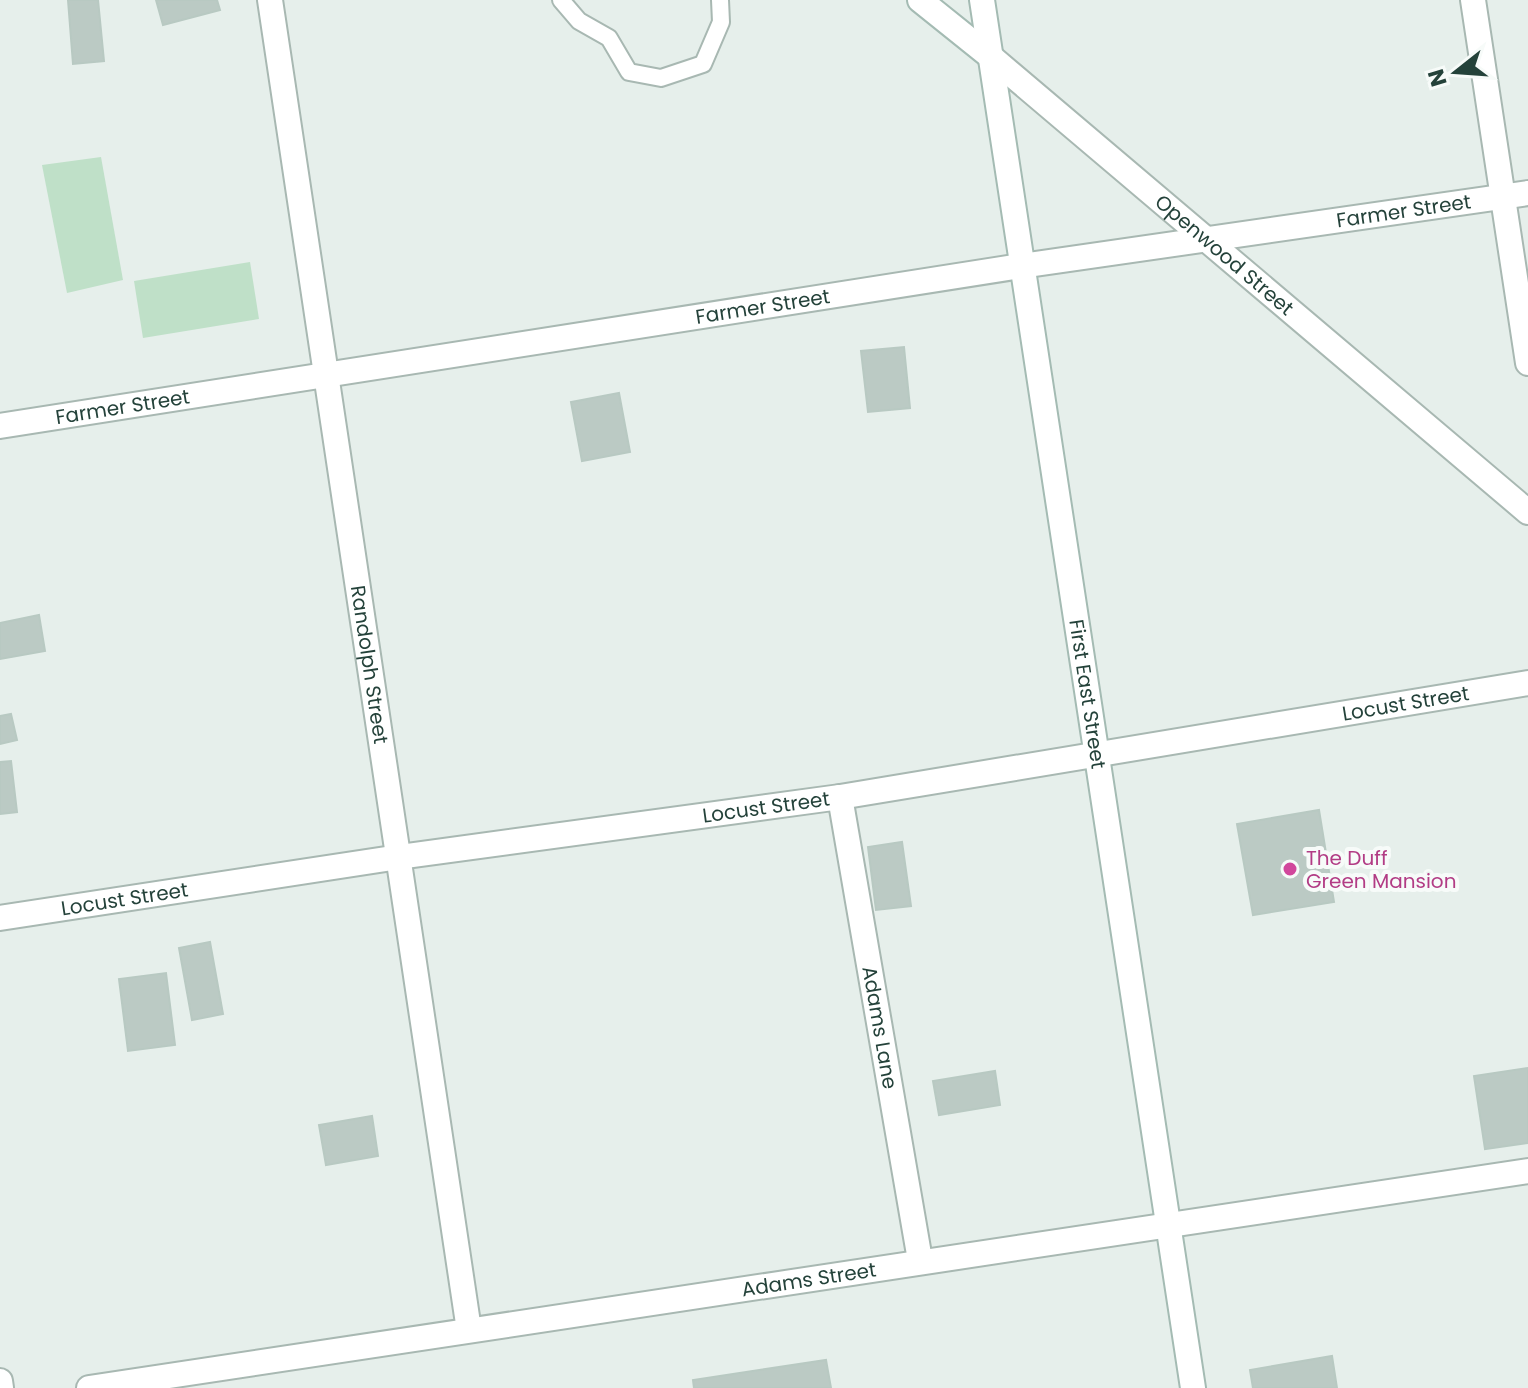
<svg xmlns="http://www.w3.org/2000/svg" width="1528" height="1388" viewBox="0 0 1528 1388" font-family="Poppins,sans-serif">
	<style>
		.green { fill: #bfe0c8 }
		.building { fill: #bbcac4; stroke: #b8c9c2; stroke-width: 2 }
		.lines { fill: none; stroke-linecap: round; stroke-linejoin: round }
		.lane-casing { stroke: #a8b8b2; stroke-width: 20 }
		.street-casing { stroke: #a8b8b2; stroke-width: 28 }
		.secondary-casing { stroke: #a4bbb3; stroke-width: 28 }
		.lane { stroke: #fff; stroke-width: 16 }
		.street { stroke: #fff; stroke-width: 24 }
		.secondary { stroke: #fff; stroke-width: 24 }
		.hotel-dot { fill: #d1479c; stroke: #f7fbf9; stroke-width: 3 }
		.labels { text-anchor: middle; stroke-width: 8; stroke-linejoin: round; paint-order: stroke }
		.street-label { font-size: 20px; fill: #24423a; stroke: #f7fbf9 }
		.hotel-label { font-size: 20px; fill: #b23c85; stroke: #f7fbf9; text-anchor: start }
	</style>
	<rect width="100%" height="100%" fill="#e6efeb"/>
	<g class="green">
		<path d="M101,157L123,280L67,293L42,165Z"/>
		<path d="M250,262L259,319L143,338L134,281Z"/>
	</g>
	<g class="building">
		<path d="M68,0H98L104,61L73,64Z"/>
		<path d="M156,0H217L220,10L163,25Z"/>
		<path d="M904,347L910,408L868,412L861,351Z"/>
		<path d="M619,393L630,452L582,461L571,402Z"/>
		<path d="M39,615L45,651L0,659V623Z"/>
		<path d="M11,714L17,740L0,744V716Z"/>
		<path d="M11,761L17,812L0,814V762Z"/>
		<path d="M1319,810L1334,902L1253,915L1237,824Z"/>
		<path d="M902,842L911,906L876,910L868,847Z"/>
		<path d="M210,942L223,1014L192,1020L179,948Z"/>
		<path d="M166,973L175,1045L128,1051L119,979Z"/>
		<path d="M1528,1068V1143L1485,1149L1474,1076Z"/>
		<path d="M995,1071L1000,1105L939,1115L933,1081Z"/>
		<path d="M372,1116L378,1156L326,1165L319,1125Z"/>
		<path d="M1332,1356L1337,1388H1253L1250,1370Z"/>
		<path d="M826,1360L831,1388H694L693,1380Z"/>
	</g>
	<g class="lines">
		<g class="lane-casing">
			<path id="lane" d="M561,0L579,21L609,38L629,72L661,78L703,64L721,22L720,0"/>
		</g>
		<g class="street-casing">
			<g id="street">
				<path id="s1" d="M270,0L469,1330"/>
				<path d="M1473,0L1528,363"/>
				<path id="s2" d="M991,57L1528,512"/>
				<path id="s3" d="M0,426L1021,266L1528,193"/>
				<path id="s4" d="M840,797L920,1260"/>
				<path id="s5" d="M0,918L399,857L840,797L1528,683"/>
				<path d="M0,1381L1,1388"/>
				<path id="s6" d="M89,1388L1528,1171"/>
			</g>
		</g>
		<g class="secondary-casing">
			<g id="secondary">
				<path d="M920,0L991,57"/>
				<path id="s7" d="M982,0L1193,1388"/>
			</g>
		</g>
		<use href="#lane" class="lane"/>
		<use href="#street" class="street"/>
		<use href="#secondary" class="secondary"/>
	</g>
	<circle class="hotel-dot" cx="1290" cy="869" r="8"/>
	<g class="labels">
		<g class="street-label">
			<text dy="7" stroke="none"><textPath href="#s3" startOffset="1420">Farmer Street</textPath></text>
			<text dy="7" stroke="none"><textPath href="#s2" startOffset="306">Openwood Street</textPath></text>
			<text dy="7" stroke="none"><textPath href="#s3" startOffset="772">Farmer Street</textPath></text>
			<text dy="7" stroke="none"><textPath href="#s3" startOffset="124">Farmer Street</textPath></text>
			<text dy="7" stroke="none"><textPath href="#s1" startOffset="672">Randolph Street</textPath></text>
			<text dy="7" stroke="none"><textPath href="#s7" startOffset="702">First East Street</textPath></text>
			<text dy="7" stroke="none"><textPath href="#s5" startOffset="1422">Locust Street</textPath></text>
			<text dy="7" stroke="none"><textPath href="#s5" startOffset="774">Locust Street</textPath></text>
			<text dy="7" stroke="none"><textPath href="#s5" startOffset="126">Locust Street</textPath></text>
			<text dy="7" stroke="none"><textPath href="#s4" startOffset="234">Adams Lane</textPath></text>
			<text dy="7" stroke="none"><textPath href="#s6" startOffset="728">Adams Street</textPath></text>
		</g>
		<g class="hotel-label">
			<text x="1306" y="865">The Duff<tspan x="1306" dy="23">Green Mansion</tspan></text>
		</g>
	</g>
	<g transform="translate(1456 72) rotate(253)" stroke="#f7fbf9" stroke-width="6" paint-order="stroke">
	<path d="M0-6L14 30L0 20L-14 30Z" fill="#24423a"/>
	<text y="-12" font-size="22" font-weight="bold" text-anchor="middle" fill="#24423a">N</text>
	</g>
</svg>
